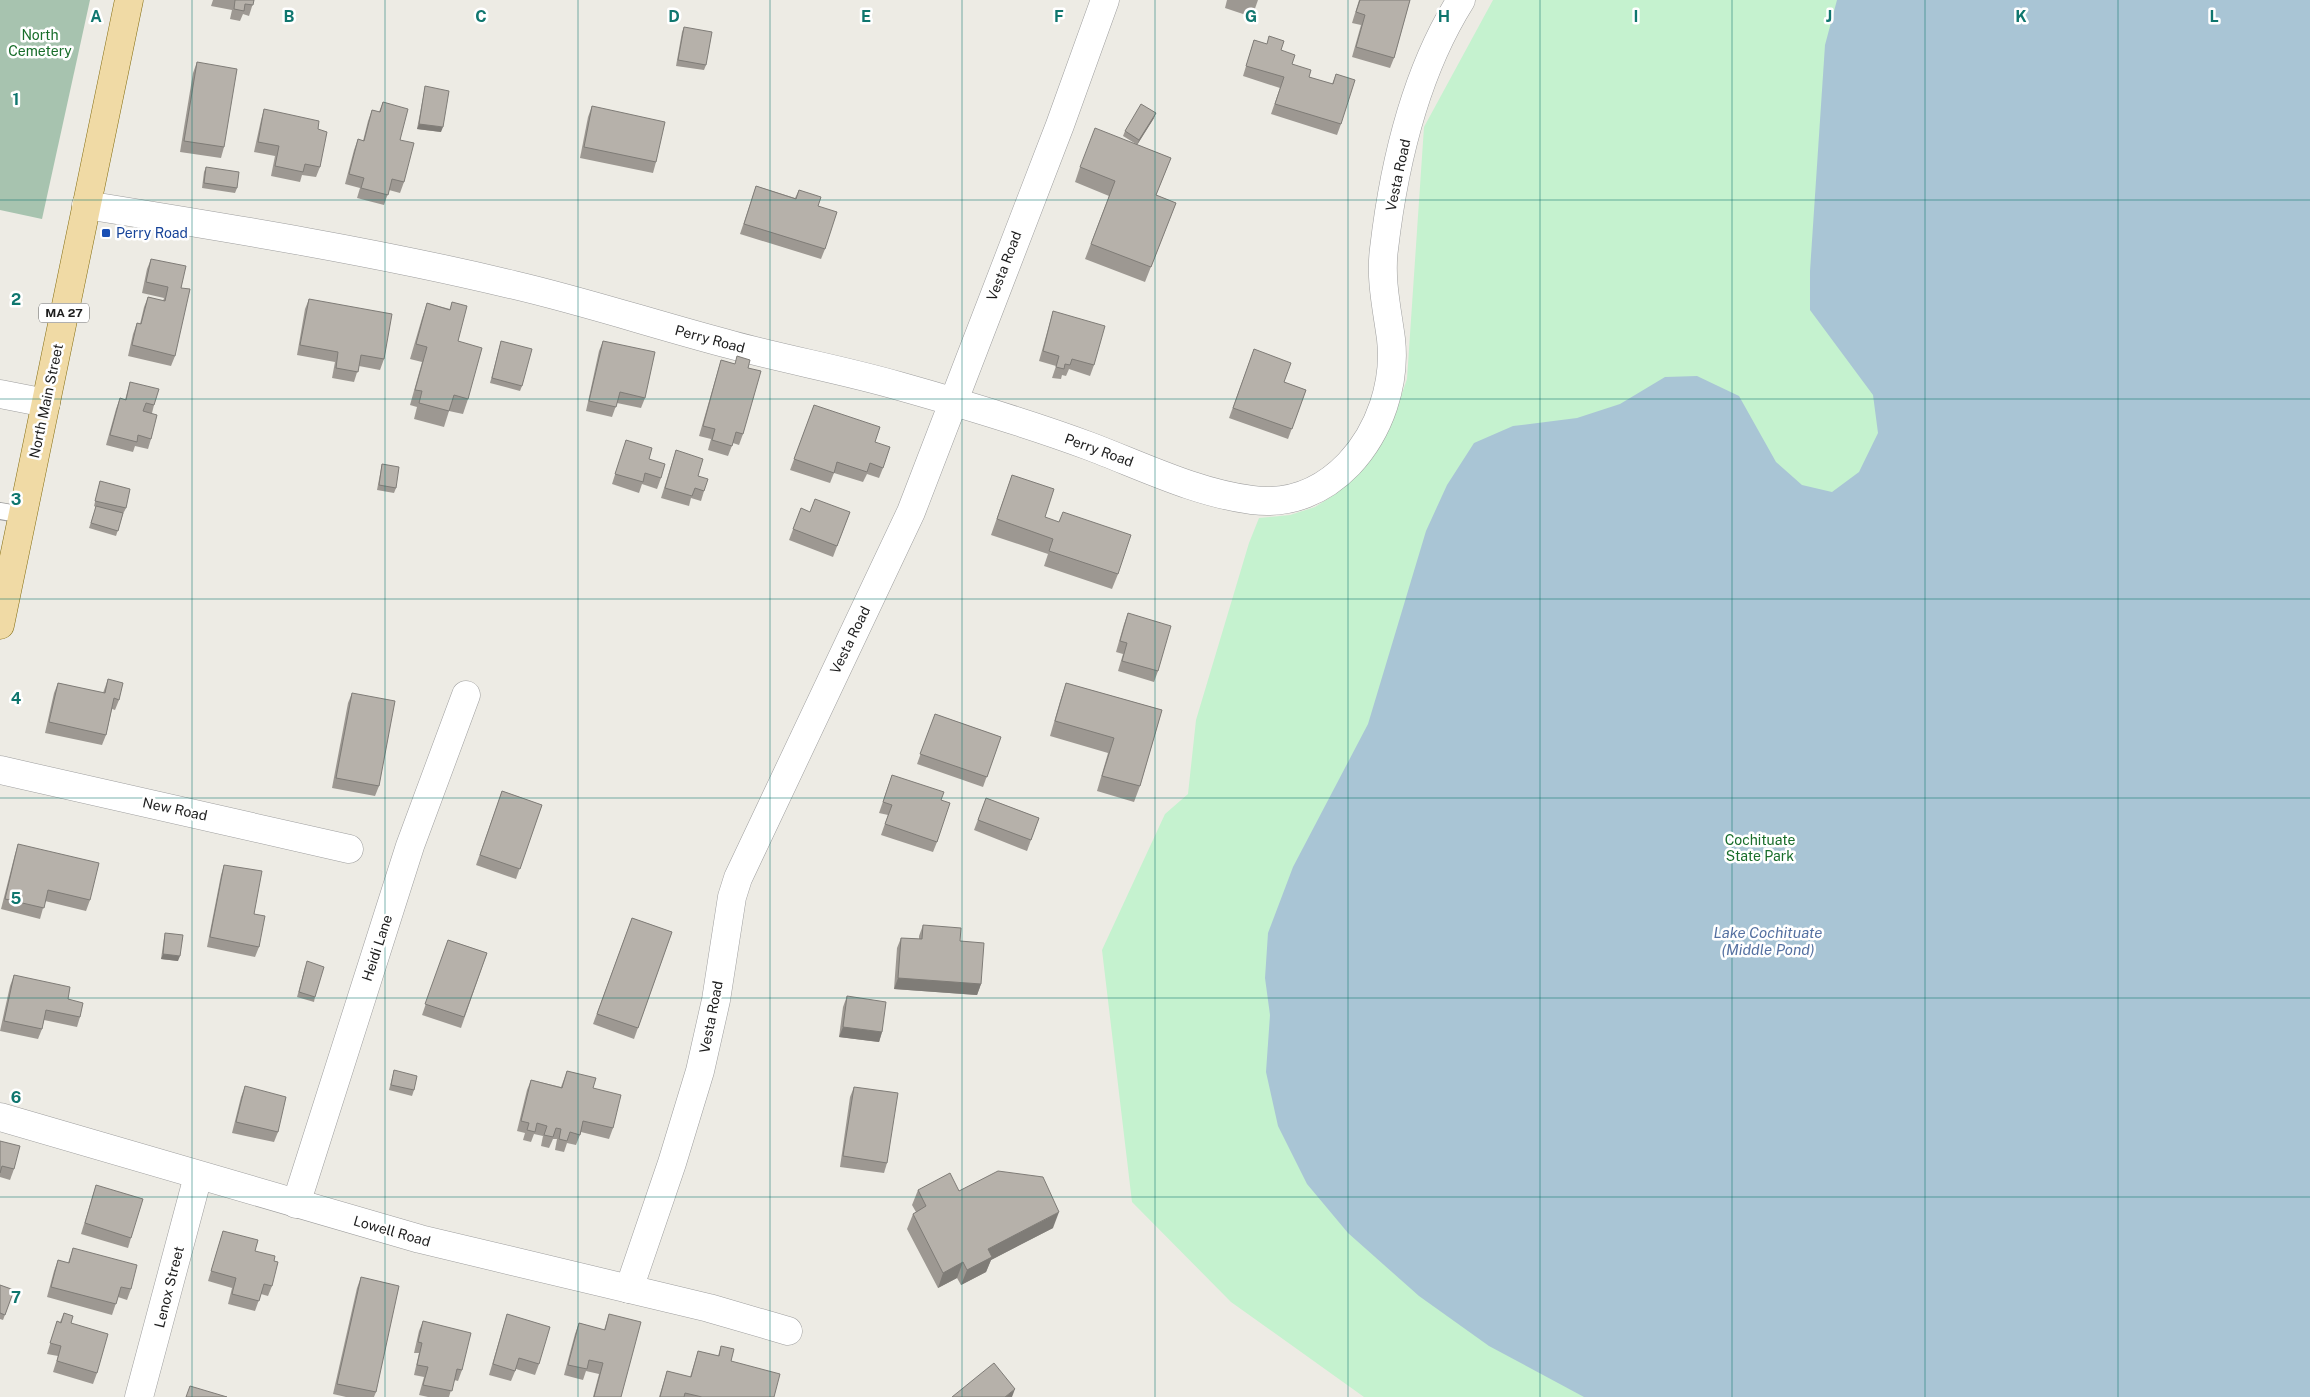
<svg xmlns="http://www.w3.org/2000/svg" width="2310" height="1397" viewBox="0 0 2310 1397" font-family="'Public Sans',sans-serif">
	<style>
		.cemetery { fill: #a7c3af }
		.park { fill: #c5f2cf }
		.water { fill: #a9c5d5 }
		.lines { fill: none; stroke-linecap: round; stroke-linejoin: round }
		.lane-casing { stroke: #9e9e9e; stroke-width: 18 }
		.street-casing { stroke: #9e9e9e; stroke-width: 29 }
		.primary-casing { stroke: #846d11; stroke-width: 29 }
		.lane { stroke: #fff; stroke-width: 16 }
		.street { stroke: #fff; stroke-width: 28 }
		.primary { stroke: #f0daa5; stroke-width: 28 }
		.wall { fill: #9d9892 }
		.shaded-wall { fill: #7f7c77 }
		.building { fill: #b6b1aa; stroke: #7f7c77 }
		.grid { fill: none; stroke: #0f766e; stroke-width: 1; stroke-opacity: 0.55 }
		.transit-dot { fill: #1a4fb4; stroke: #fff; stroke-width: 2 }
		.labels { text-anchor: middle; stroke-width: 5; stroke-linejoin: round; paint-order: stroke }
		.shield { fill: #fff; stroke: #616161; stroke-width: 1 }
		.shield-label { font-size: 12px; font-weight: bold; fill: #1d1d1d }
		.park-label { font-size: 14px; fill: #186d2a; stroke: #fff }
		.street-label { font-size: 14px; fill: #1d1d1d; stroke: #fff }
		.transit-label { font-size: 14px; fill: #164399; stroke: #fff; text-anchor: start }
		.water-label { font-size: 15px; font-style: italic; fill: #5571a1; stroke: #fff }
		.grid-label { font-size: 16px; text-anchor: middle; font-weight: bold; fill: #0f766e; stroke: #fff; stroke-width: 5; stroke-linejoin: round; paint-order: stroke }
	</style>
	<rect width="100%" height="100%" fill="#edebe4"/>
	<path class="cemetery" d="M0,0H90L42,219L0,210Z"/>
	<path class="park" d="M1493,0H2310V1397H1364L1231,1302L1132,1202L1102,950L1165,814L1188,794L1196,720L1249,543L1259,518L1290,515L1315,507L1334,495L1369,462L1392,422L1407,379L1424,127Z"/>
	<path class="water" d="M1837,0H2310V1397H1584L1489,1346L1419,1296L1348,1233L1307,1184L1278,1126L1266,1072L1270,1015L1265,978L1268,933L1293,867L1368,724L1426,531L1447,485L1474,443L1513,426L1577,418L1620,404L1665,377L1697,376L1739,396L1776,462L1802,485L1832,492L1859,472L1878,433L1873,395L1810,310V271L1825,45Z"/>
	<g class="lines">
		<g class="lane-casing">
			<path id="lane" d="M0,511L23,515"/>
		</g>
		<g class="street-casing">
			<g id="street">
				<path d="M86,205C229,228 373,251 514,285C587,302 659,326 732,345C787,360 844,370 899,386C963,404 1027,423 1089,446C1142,466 1196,493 1252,500C1290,505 1323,491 1349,464C1380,431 1396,383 1391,339C1387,309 1380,279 1384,249C1394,163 1415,73 1461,0"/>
				<path d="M0,394L46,403"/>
				<path d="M0,770L349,849"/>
				<path d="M0,1117L420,1239L709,1308L788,1331"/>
				<path d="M296,1204L410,846L466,695"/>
				<path d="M629,1289L672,1163L700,1071L716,1000L732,897L738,878L911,512L1060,125L1105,0"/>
				<path d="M139,1397L198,1176"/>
			</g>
		</g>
		<g class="primary-casing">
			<path id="primary" d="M0,625L129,0"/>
		</g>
		<use href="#lane" class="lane"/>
		<use href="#street" class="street"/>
		<use href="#primary" class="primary"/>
	</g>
	<g class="wall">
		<path d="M213,0H254L249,16L243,14L240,21L230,19L232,10L211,6Z"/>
		<path d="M1227,0H1258L1252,17L1225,8Z"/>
		<path d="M1359,0H1410L1394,58L1390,68L1352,57L1361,25L1352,23Z"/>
		<path d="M684,27L706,65L704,70L676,66L682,32Z"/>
		<path d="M1254,40L1281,50L1292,64L1309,77L1332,84L1336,74L1341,124L1337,135L1271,114L1280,88L1243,76Z"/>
		<path d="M197,62L224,147L221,158L180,152L193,73Z"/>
		<path d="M425,86L441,132L417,129L424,92Z"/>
		<path d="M383,102L400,140L404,182L400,193L389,190L384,205L357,198L360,188L345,184L354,150L358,139L363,141L368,121L372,110L379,112Z"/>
		<path d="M592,106L656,162L653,173L580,158L588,117Z"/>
		<path d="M264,109L318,129L320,167L316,177L302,175L300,182L271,176L275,156L254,152L261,120Z"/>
		<path d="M1154,118L1137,145L1171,158L1156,195L1176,203L1145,282L1085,259L1109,196L1075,182L1080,167L1136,144L1123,136L1125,131Z"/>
		<path d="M206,167L237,188L235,193L202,188L204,172Z"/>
		<path d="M756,186L795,198L799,190L825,249L821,259L740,234Z"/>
		<path d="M151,259L181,288L175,356L171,366L128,356L133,334L137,323L140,324L144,307L148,297L163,301L164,298L142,293L147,269Z"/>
		<path d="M309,299L384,359L380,370L359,366L354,382L332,378L335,362L297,355L305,309Z"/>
		<path d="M452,302L458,341L468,399L463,414L449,411L444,427L414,419L417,407L410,405L422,362L410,359L422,318L427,303L450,309Z"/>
		<path d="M1053,311L1094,365L1090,376L1069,369L1066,376L1062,375L1061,379L1052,378L1056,366L1039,361L1050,322Z"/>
		<path d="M501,341L522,386L520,391L490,383Z"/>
		<path d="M603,341L645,398L641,408L617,403L612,417L586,411L599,351Z"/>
		<path d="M1254,349L1284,382L1306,390L1288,439L1229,418Z"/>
		<path d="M721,360L748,368L743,434L739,445L733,443L728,456L708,450L711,439L699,436L718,370Z"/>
		<path d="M130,382L154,405L152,413L151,439L148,449L135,446L133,452L106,445L116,409L120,398L125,400Z"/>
		<path d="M814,405L875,442L883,468L879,478L867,474L863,482L834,473L830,483L790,470Z"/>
		<path d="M626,440L649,459L661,478L657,489L642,484L639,493L612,484Z"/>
		<path d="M676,450L698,476L704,491L701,501L691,498L689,506L661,498Z"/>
		<path d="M382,464L396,488L394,493L377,490L381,469Z"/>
		<path d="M1012,475L1045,517L1118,574L1112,589L1044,566L1048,554L991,535Z"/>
		<path d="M100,481L126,508L123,514L116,536L89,528L96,507L94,506Z"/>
		<path d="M801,508L810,512H850L833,557L789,540Z"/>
		<path d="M1128,613L1158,671L1154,682L1118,671L1123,654L1116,652L1124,624Z"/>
		<path d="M108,679L119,700L115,710L112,709L106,735L102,745L45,733L54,693L58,683L103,693Z"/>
		<path d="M1066,683L1162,710L1140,786L1134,802L1097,791L1108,753L1050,736L1061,698Z"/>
		<path d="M352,693L379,786L375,796L332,788L348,703Z"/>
		<path d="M935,714L1001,737L983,787L917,764Z"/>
		<path d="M892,775L941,800L937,842L933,852L881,835L888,815L879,813Z"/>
		<path d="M502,791L542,805L516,879L476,865Z"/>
		<path d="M986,798L1039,818L1027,851L974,830Z"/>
		<path d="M18,844L90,900L86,911L45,901L40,919L1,909L15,854Z"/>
		<path d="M224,865L254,914L259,947L255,957L207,947L221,875Z"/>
		<path d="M632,918L672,932L634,1039L593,1024Z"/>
		<path d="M923,925L981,984L977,995L894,989L897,948L901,938L919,939V936Z"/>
		<path d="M165,933L178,961L161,959L164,938Z"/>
		<path d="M448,940L487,953L461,1028L422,1015Z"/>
		<path d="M305,967L315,997L314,1002L297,997Z"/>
		<path d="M14,975L68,999L80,1017L77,1027L44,1020L42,1029L38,1039L0,1031L10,986Z"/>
		<path d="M847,996L882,1032L879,1042L839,1037L843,1007Z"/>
		<path d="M394,1070L414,1090L412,1096L389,1090Z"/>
		<path d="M567,1071L593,1088L613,1128L609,1139L581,1132L576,1145L567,1143L564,1152L555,1150L557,1139H553L549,1148L541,1146L543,1136L534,1134L531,1142L523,1140L525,1133L517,1131L527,1090L531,1080L561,1087Z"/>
		<path d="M245,1086L278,1132L274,1142L232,1133L241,1097Z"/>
		<path d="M854,1087L887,1163L884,1173L840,1167L850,1097Z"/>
		<path d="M0,1141L14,1169L10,1180L0,1177Z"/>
		<path d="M96,1185L131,1238L128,1248L81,1234Z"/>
		<path d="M918,1190L959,1191L1053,1228L991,1260L986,1272L961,1285L957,1278L938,1288L907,1229L913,1214L916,1212L912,1205Z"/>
		<path d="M223,1231L255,1251L274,1261L272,1286L268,1296L261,1294L255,1311L228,1304L232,1288L208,1281Z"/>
		<path d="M73,1248L131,1289L127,1300L118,1297L112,1315L47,1297L54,1271L58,1260L68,1263Z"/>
		<path d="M361,1277L376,1392L374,1397H346L333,1394L357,1288Z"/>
		<path d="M0,1285L14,1290L3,1320L0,1319Z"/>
		<path d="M64,1313L71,1323L97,1373L93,1384L53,1372L58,1356L47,1354L57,1321L60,1322Z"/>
		<path d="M507,1314L539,1364L535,1375L516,1369L511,1381L489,1375Z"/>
		<path d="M609,1314L621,1397H593L599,1374L586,1371L583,1380L564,1375L575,1334L579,1323L604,1330Z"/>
		<path d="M423,1321L462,1370L458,1381L454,1380L449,1397H428L419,1395L424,1377L414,1375L419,1353H414L419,1331Z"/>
		<path d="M721,1346L731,1361L774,1397H659L667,1371L690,1377L698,1351L718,1356Z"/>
	</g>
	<g class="shaded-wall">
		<path d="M1156,113L1154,118L1137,145L1139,140Z"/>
		<path d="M419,124L443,127L441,132L417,129Z"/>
		<path d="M163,954L180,956L178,961L161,959Z"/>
		<path d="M898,978L981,984L977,995L894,989Z"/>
		<path d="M843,1027L882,1032L879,1042L839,1037Z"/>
		<path d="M1059,1212L1053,1228L991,1260L986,1272L961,1285L967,1270L988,1249Z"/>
		<path d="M963,1262L957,1278L938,1288L943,1273Z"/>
		<path d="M1015,1389L1012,1397H1005Z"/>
	</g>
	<g class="building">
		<path d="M235,0H254L253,5L245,4L244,11L234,9Z"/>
		<path d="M1360,0H1410L1394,58L1356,47L1365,15L1356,12Z"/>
		<path d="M684,27L712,32L706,65L678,60Z"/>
		<path d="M1269,36L1284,41L1281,50L1295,55L1292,64L1311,70L1309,77L1333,84L1336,74L1355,80L1341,124L1275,104L1284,77L1246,66L1254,40L1267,44Z"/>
		<path d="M197,62L237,69L224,147L184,141Z"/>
		<path d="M425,86L449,91L443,127L419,124Z"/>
		<path d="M383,102L408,109L400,140L414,143L404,182L392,179L388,195L361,188L364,178L349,174L358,139L364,141L372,110L380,112Z"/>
		<path d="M1141,104L1156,113L1139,140L1125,131Z"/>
		<path d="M592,106L665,122L656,162L584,147Z"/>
		<path d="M264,109L319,121L318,129L327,132L320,167L305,164L303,172L275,166L279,146L258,142Z"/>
		<path d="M1095,128L1171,158L1156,195L1176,203L1151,267L1091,244L1115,181L1080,167Z"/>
		<path d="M206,167L239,172L237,188L204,183Z"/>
		<path d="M756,186L796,199L799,190L821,197L818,206L837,212L825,249L744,224Z"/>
		<path d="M151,259L186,266L181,288L190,289L175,356L132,345L137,323L141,324L148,297L165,301L168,287L146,282Z"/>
		<path d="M309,299L392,314L384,359L361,355L358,372L336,368L338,352L300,345Z"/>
		<path d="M452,302L467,306L458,341L482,348L468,399L454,395L449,411L419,403L422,391L415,390L427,347L416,344L427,303L450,310Z"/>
		<path d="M1053,311L1105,326L1094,365L1072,359L1070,365L1065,364L1064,369L1056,367L1059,356L1043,351Z"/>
		<path d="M501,341L532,349L522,386L492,378Z"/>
		<path d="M603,341L655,352L645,398L620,392L616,407L589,401Z"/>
		<path d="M1254,349L1291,363L1284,382L1306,390L1292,429L1233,408Z"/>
		<path d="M737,356L750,360L748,368L761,371L743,434L736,432L732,446L712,440L715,429L703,426L721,360L735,364Z"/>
		<path d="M130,382L159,389L154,405L146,403L143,411L157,415L151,439L138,435L137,442L110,435L120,398L126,400Z"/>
		<path d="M814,405L880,427L875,442L890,447L883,468L870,463L867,472L837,462L834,473L794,459Z"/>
		<path d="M626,440L652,448L649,459L665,464L661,478L645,473L643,482L615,474Z"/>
		<path d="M676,450L703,459L698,476L708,479L704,491L695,488L692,496L665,488Z"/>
		<path d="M382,464L399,467L396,488L379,485Z"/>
		<path d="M1012,475L1054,489L1045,517L1059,522L1063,512L1131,535L1118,574L1049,551L1053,539L997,519Z"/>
		<path d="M100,481L130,489L126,508L95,501Z"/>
		<path d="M815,499L850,512L837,546L793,529L801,508L810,512Z"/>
		<path d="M96,506L123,513L118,531L91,523Z"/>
		<path d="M1128,613L1171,626L1158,671L1122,661L1127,643L1120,641Z"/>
		<path d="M108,679L123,683L119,700L114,698L106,735L49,722L58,683L105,693Z"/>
		<path d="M1066,683L1162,710L1140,786L1102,776L1114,738L1055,721Z"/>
		<path d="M352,693L395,701L379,786L336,778Z"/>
		<path d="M935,714L1001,737L987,777L920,754Z"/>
		<path d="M892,775L944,792L941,800L950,803L937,842L885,824L892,805L883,802Z"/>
		<path d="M502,791L542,805L520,869L480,855Z"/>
		<path d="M986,798L1039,818L1031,840L978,820Z"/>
		<path d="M18,844L99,863L90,900L48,890L44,908L5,899Z"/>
		<path d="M224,865L262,871L254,914L265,916L259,947L210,937Z"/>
		<path d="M632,918L672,932L638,1028L597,1014Z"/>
		<path d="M923,925L961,928L960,941L984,943L981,984L898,978L901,938L922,939Z"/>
		<path d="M165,933L183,935L180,956L163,954Z"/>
		<path d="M448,940L487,953L464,1017L425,1004Z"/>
		<path d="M307,961L324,967L315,997L299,992Z"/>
		<path d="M14,975L70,987L68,999L83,1003L80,1017L46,1010L42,1029L4,1021Z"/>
		<path d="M847,996L886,1002L882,1032L843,1027Z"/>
		<path d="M394,1070L417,1076L414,1090L391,1085Z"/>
		<path d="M567,1071L596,1078L593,1088L621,1095L613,1128L583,1121L580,1135L570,1132L567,1141L559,1139L561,1129L556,1128L553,1137L544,1135L547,1126L537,1123L535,1132L527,1130L529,1123L521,1121L531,1080L562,1088Z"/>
		<path d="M245,1086L286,1097L278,1132L236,1122Z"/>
		<path d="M854,1087L898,1093L887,1163L843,1156Z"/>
		<path d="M0,1141L20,1146L14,1169L2,1166L0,1173Z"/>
		<path d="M998,1171L1043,1177L1059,1212L988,1249L992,1257L967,1270L963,1262L943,1273L913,1214L926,1206L918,1190L950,1173L959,1191Z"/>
		<path d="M96,1185L143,1199L131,1238L85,1223Z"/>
		<path d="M223,1231L258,1240L255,1251L275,1256L274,1261L278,1262L272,1286L264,1284L259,1301L232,1294L236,1278L211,1271Z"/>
		<path d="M73,1248L137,1265L131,1289L121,1287L116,1304L51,1287L58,1260L69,1263Z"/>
		<path d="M361,1277L399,1286L376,1392L337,1384Z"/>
		<path d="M0,1285L14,1290L5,1315L0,1313Z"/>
		<path d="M64,1313L73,1316L71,1323L108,1334L97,1373L57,1361L61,1346L50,1343L57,1321L61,1323Z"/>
		<path d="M507,1314L550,1327L539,1364L519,1358L515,1371L493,1364Z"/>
		<path d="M609,1314L641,1322L621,1397H594L603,1363L589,1360L587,1369L568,1365L579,1323L605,1330Z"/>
		<path d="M423,1321L471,1333L462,1370L457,1369L452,1391L423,1385L428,1367L417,1365L422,1343L418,1342Z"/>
		<path d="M721,1346L734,1349L731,1361L780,1374L774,1397H702L685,1393L684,1397H660L667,1371L691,1377L698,1351L719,1356Z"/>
		<path d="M994,1363L1015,1389L1005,1397H952Z"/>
		<path d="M190,1386L227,1397H186Z"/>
	</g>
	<path class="grid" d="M192,0V1397M385,0V1397M578,0V1397M770,0V1397M962,0V1397M1155,0V1397M1348,0V1397M1540,0V1397M1732,0V1397M1925,0V1397M2118,0V1397M0,200H2310M0,399H2310M0,599H2310M0,798H2310M0,998H2310M0,1197H2310"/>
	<rect class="transit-dot" x="101" y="228" width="10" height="10" rx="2.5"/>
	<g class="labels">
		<rect class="shield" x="39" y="303.5" width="50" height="19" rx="4"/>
		<g class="shield-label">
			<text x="64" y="317">MA 27</text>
		</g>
		<g class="park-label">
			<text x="40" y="40">North<tspan x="40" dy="16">Cemetery</tspan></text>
			<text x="1760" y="845">Cochituate<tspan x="1760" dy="16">State Park</tspan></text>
		</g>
		<g class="street-label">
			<text transform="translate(1398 175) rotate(-78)" y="5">Vesta Road</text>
			<text transform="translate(1004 266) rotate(-69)" y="5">Vesta Road</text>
			<text transform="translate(710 339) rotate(15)" y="5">Perry Road</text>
			<text transform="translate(46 401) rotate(-78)" y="5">North Main Street</text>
			<text transform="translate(1099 450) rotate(20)" y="5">Perry Road</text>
			<text transform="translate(850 640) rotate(-64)" y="5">Vesta Road</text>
			<text transform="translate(175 809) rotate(12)" y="5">New Road</text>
			<text transform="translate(377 948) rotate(-72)" y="5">Heidi Lane</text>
			<text transform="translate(711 1017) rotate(-79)" y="5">Vesta Road</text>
			<text transform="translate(392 1231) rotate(16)" y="5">Lowell Road</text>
			<text transform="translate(169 1287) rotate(-76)" y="5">Lenox Street</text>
		</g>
		<g class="transit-label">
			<text x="116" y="238">Perry Road</text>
		</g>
		<g class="water-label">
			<text x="1768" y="938">Lake Cochituate<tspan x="1768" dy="17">(Middle Pond)</tspan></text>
		</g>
	</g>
	<g class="grid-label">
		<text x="96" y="22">A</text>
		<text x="289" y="22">B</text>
		<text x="481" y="22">C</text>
		<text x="674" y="22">D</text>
		<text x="866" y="22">E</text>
		<text x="1059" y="22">F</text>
		<text x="1251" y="22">G</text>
		<text x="1444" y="22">H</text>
		<text x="1636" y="22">I</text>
		<text x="1829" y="22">J</text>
		<text x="2021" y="22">K</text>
		<text x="2214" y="22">L</text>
		<text x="16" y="105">1</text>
		<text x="16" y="305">2</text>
		<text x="16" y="505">3</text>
		<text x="16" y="704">4</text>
		<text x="16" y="904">5</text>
		<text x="16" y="1103">6</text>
		<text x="16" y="1303">7</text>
	</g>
</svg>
